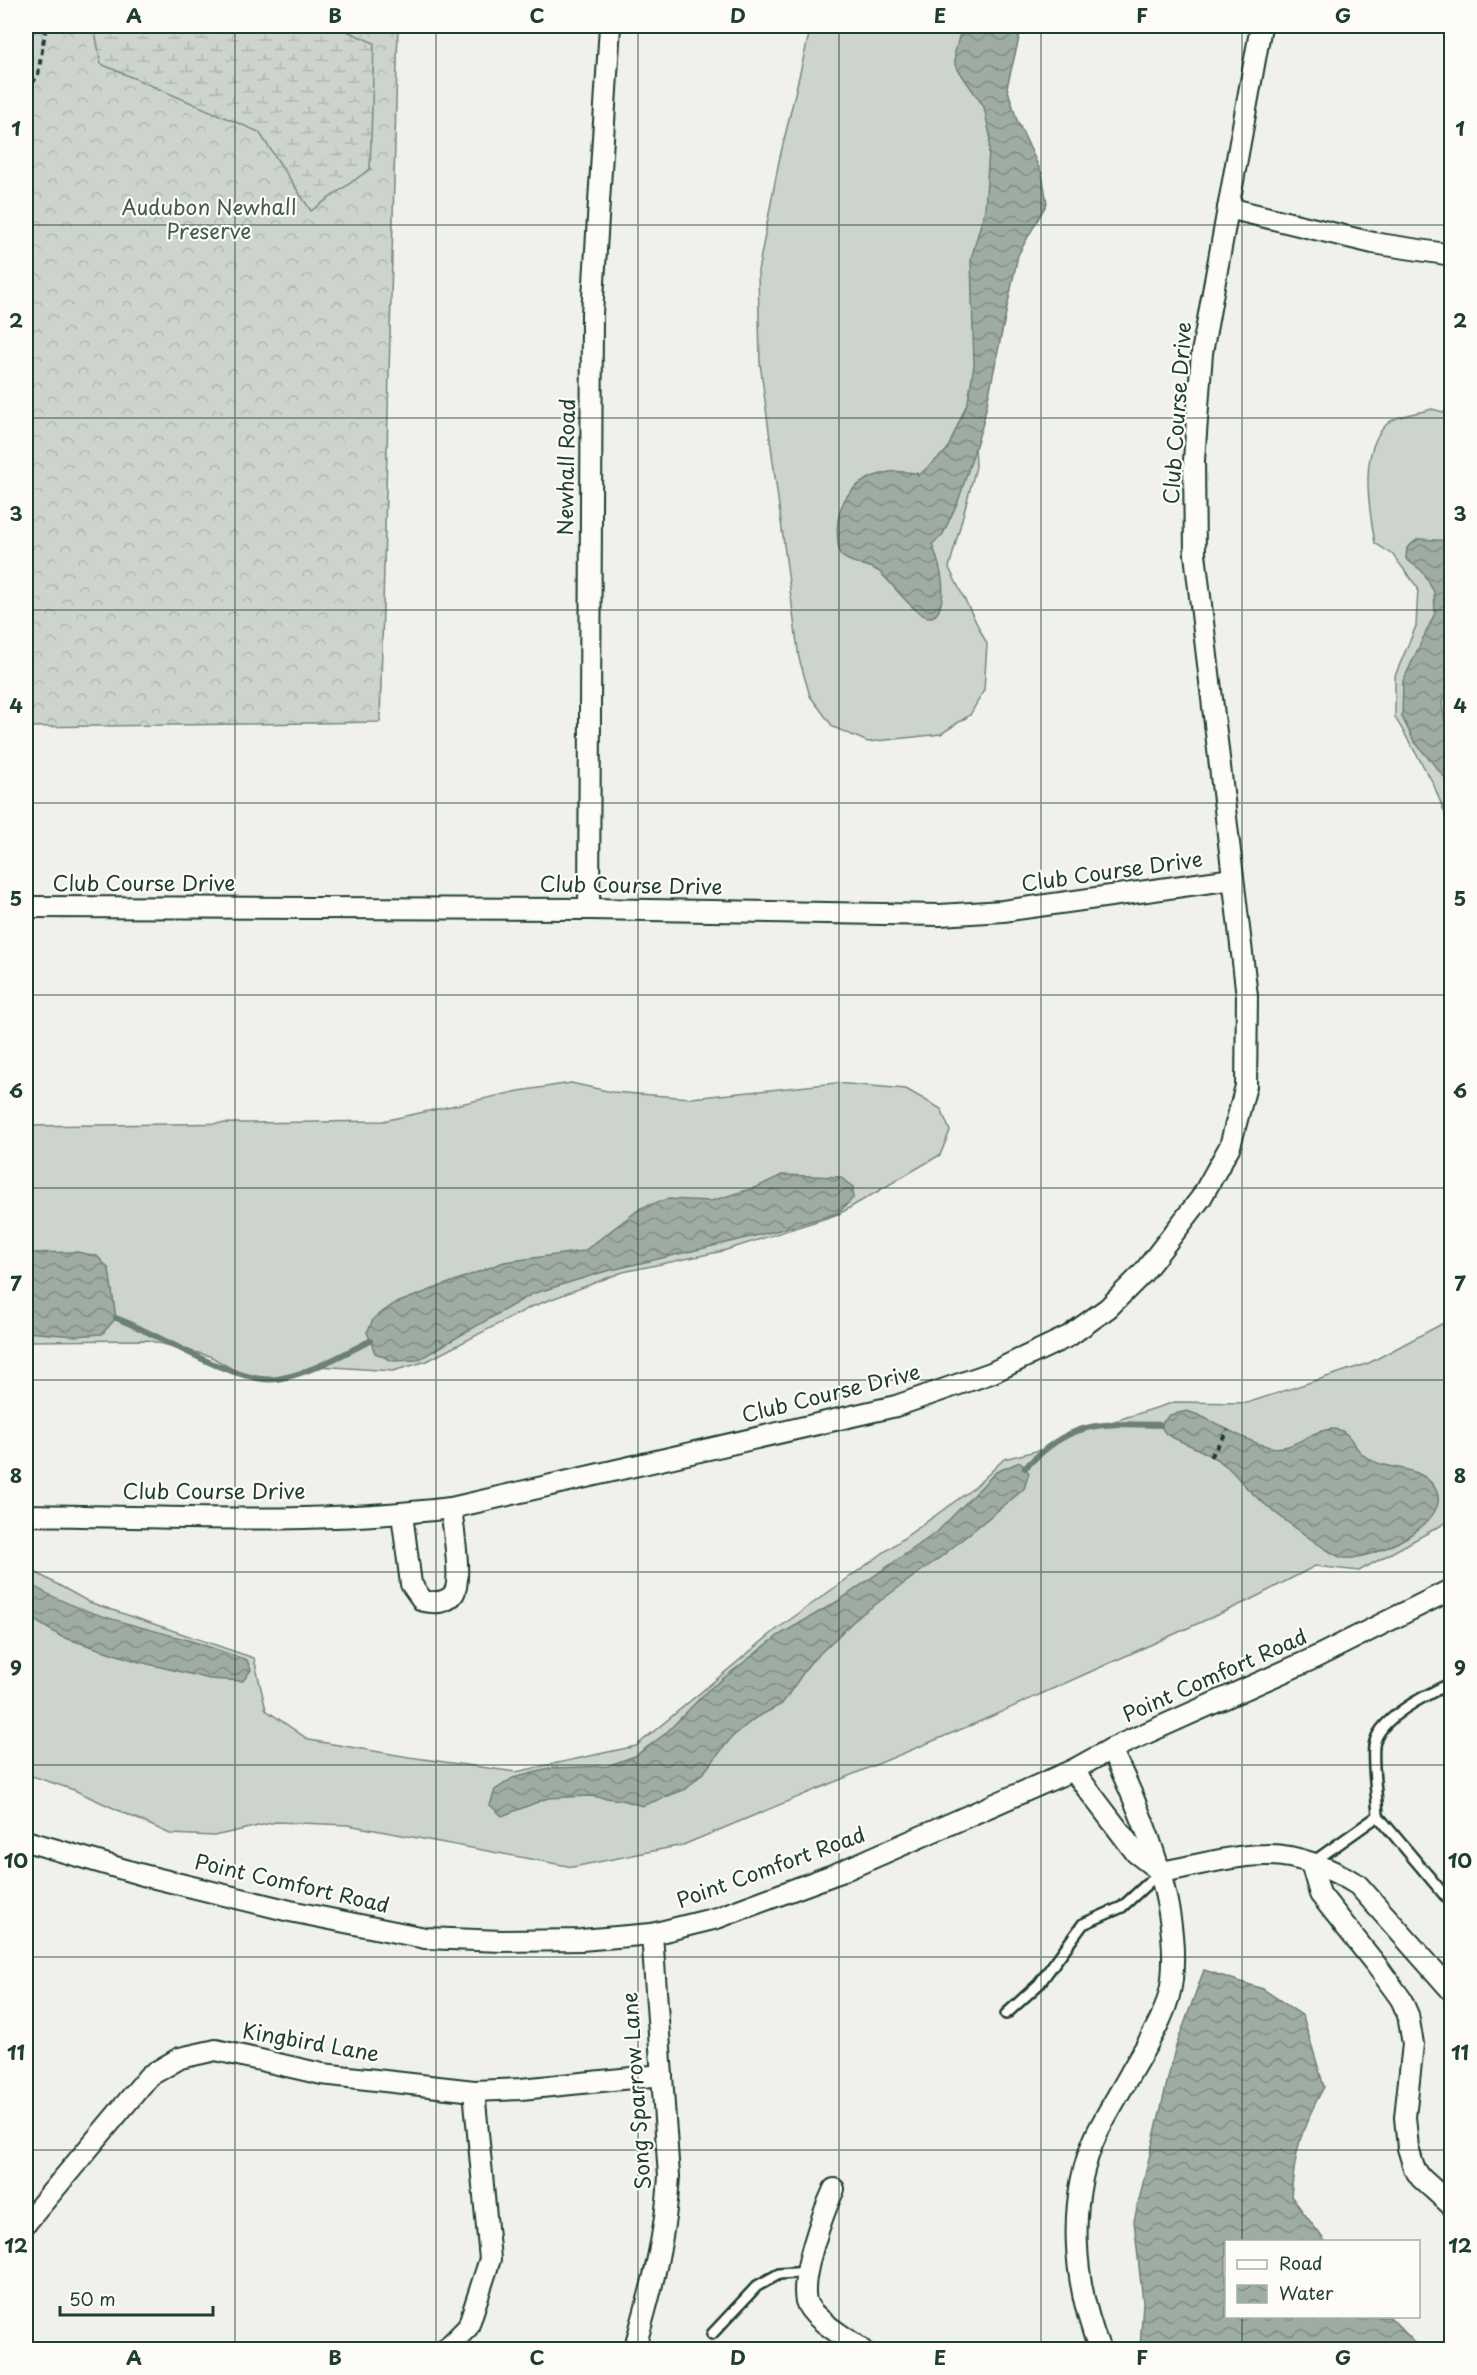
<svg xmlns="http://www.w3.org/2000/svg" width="1477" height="2375" viewBox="0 0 1477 2375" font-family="'Playpen Sans',sans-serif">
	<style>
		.grass { fill: #cdd3cd; stroke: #768880; stroke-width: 1.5 }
		.forest { fill: url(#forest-crowns); stroke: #768880; stroke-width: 1.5 }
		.wetland { fill: url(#wetland-marsh); stroke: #768880; stroke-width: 1.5 }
		.water { fill: url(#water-waves); stroke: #6c8077; stroke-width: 1.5 }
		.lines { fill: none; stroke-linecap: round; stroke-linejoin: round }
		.stream { stroke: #6c8077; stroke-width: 6 }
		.service-casing { stroke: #1f3d34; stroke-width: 14 }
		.minor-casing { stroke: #1f3d34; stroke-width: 24 }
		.path { stroke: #1f3d34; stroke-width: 4; stroke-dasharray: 6 4.5; stroke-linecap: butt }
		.service { stroke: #fdfcf7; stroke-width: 9 }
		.minor { stroke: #fdfcf7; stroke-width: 20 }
		.grid { fill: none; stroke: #1f3d34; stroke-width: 1.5; stroke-opacity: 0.55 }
		.labels { text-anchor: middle; stroke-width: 4.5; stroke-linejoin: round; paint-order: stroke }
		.park-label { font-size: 21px; fill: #425b53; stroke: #fdfcf7 }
		.street-label { font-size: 21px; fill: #1f3d34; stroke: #fdfcf7 }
		.neatline { fill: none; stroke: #1f3d34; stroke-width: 2 }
		.grid-label { font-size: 20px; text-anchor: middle; font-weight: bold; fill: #1f3d34 }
	</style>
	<defs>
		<pattern id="forest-crowns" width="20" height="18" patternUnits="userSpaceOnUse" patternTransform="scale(1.5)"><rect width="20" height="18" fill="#cdd3cd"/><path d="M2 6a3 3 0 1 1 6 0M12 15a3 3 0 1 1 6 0" fill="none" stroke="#b0b6b1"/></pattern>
		<pattern id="wetland-marsh" width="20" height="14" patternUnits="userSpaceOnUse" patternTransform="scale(1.5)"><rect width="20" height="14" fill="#cdd3cd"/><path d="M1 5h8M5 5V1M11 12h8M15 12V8" fill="none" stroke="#b0b6b1"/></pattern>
		<pattern id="water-waves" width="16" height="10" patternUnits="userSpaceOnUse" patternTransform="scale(1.5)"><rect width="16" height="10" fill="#9faca4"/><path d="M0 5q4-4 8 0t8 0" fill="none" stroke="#818d86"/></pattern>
	</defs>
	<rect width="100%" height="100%" fill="#f0f1eb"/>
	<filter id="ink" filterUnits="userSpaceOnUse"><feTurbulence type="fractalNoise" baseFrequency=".0167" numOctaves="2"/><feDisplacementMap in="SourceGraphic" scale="12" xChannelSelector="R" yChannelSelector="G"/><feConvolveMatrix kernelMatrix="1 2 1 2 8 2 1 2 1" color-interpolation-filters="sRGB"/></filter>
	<g filter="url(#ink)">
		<g class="grass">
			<path d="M811,26H1002L974,422L976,467L949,568L987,644L984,690L970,715L941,734L868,742L833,727L810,696L799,658L760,363L758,271L779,161Z"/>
			<path d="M1432,409L1451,414V829L1433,783L1395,717V676L1416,626L1418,588L1393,555L1375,543C1369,509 1358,449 1388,423C1397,415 1420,413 1432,409Z"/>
			<path d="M571,1083L612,1092L691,1098L836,1083L906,1089L941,1109L950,1131L940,1155L839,1214L723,1251L623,1272L531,1307L427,1361L393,1371L318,1366L276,1379L244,1376L210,1356L147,1340L26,1341V1126L383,1121L519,1091Z"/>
			<path d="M1451,1319V1520L1359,1571L1315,1566L1248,1601L981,1721L683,1845L573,1867L348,1825L276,1822L214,1836L170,1834L74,1790L26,1774V1567L89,1602L254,1658L266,1710L309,1740L409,1757L516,1772L636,1746L777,1629L975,1487L1004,1459L1044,1449L1077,1429L1108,1423L1175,1402L1247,1403L1369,1363Z"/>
		</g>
		<path class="forest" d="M26,26H398L380,722L26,727Z"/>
		<path class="wetland" d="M94,26H336L374,43L370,169L311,211L259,132L101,64Z"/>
		<g class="water">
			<path d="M962,26H1022L1007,87L1017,120L1042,174L1047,203L1018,255L983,423L959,499L942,536L932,544C939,563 946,584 941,604C931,645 890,577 878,571C865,563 852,565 840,555C831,512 844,481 889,472C898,470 909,473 917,473L918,476L947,450L968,401L974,365L971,259L985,209L990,135L984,107L955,65V52Z"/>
			<path d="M1418,539L1451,541V674L1442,702L1444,718L1451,730V821V793L1446,779L1414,741L1402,717L1403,681L1435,613L1434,592L1422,571L1406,559L1407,548Z"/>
			<path d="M782,1175L840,1177L853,1187V1198L838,1213L776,1231L603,1272L532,1294L418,1360L393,1361L375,1353L367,1332L374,1318L394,1304L504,1262L584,1251L641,1208L667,1199L711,1201L757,1187Z"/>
			<path d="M77,1252L97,1256L109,1269L116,1318L102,1334L75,1336L26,1332V1253Z"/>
			<path d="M1187,1411C1217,1420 1239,1440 1270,1447C1294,1452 1310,1429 1334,1429C1349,1430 1352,1443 1360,1452C1381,1474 1419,1461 1435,1488C1456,1522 1369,1562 1343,1558C1330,1556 1263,1504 1251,1492C1242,1484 1235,1473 1226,1466C1210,1452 1184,1444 1166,1434L1160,1425L1170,1415Z"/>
			<path d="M1020,1462L1029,1473L1024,1489L942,1556L858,1617L810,1663L782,1704L754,1719L732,1737L705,1771L686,1789L642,1806L622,1800L589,1796L548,1798L502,1816L490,1805L495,1790L513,1778L553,1768L607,1766L635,1756L665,1734L707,1691L779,1635L838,1601L937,1532L996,1472Z"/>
			<path d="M26,1581C72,1612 128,1623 181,1638C203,1644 225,1653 247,1660L251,1670L243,1681L210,1679L136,1661L62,1637L26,1615Z"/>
			<path d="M1204,1970L1263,1989L1303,2016L1324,2087C1301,2128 1295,2150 1291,2196L1325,2241L1226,2242V2316L1390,2317L1421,2349H1140L1143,2302L1134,2221L1175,2049Z"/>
		</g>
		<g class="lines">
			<g class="stream">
				<path d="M116,1318C157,1333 236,1385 277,1379C309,1374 341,1355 370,1341"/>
				<path d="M1025,1468C1071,1421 1097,1423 1160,1425"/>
			</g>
			<g class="service-casing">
				<g id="service">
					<path d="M1378,1816L1452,1904"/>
					<path d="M1313,1862L1378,1816C1377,1795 1372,1766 1374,1746C1377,1719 1426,1695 1447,1685"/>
					<path d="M1006,2014L1039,1984L1083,1924L1122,1907L1159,1873"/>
					<path d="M712,2334L757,2286L779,2274L809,2272"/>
				</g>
			</g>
			<g class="minor-casing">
				<g id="minor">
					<path d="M1228,208L1373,243L1452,255"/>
					<path d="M26,907L589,909L940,915L1003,911L1233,879"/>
					<path d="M589,909L592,314L610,26"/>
					<path d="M402,1514L411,1584L423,1601C434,1603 447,1604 454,1593C462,1580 453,1526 451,1508"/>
					<path d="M26,1515C167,1517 311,1525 451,1508L896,1406L991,1373L1069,1336L1108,1308L1143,1273L1201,1198L1230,1146L1246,1086L1247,996L1195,554L1194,460L1202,353L1261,26"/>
					<path d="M1073,1770L1136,1853L1161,1872"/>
					<path d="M26,1841L143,1875L290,1911L425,1938L502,1941L581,1940L652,1934L717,1918L838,1873L1073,1770L1111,1749L1310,1660L1452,1589"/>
					<path d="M1311,1863L1320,1894L1377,1966L1401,1999L1408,2015L1413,2044L1405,2117L1408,2148L1414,2168L1421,2178L1452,2206"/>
					<path d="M1161,1872C1194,1866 1233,1855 1266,1855C1296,1854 1333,1869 1358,1885L1452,1991"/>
					<path d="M834,2189C823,2213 800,2276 806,2301C811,2319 848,2338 862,2350"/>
					<path d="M26,2223L149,2076L180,2058L216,2050L322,2074L474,2091L521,2089L662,2075"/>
					<path d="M445,2350L468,2327L490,2259L474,2091"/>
					<path d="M634,2350C651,2292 666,2236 669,2176L652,1934"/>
					<path d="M1100,2350C1073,2283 1066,2200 1097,2133C1107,2113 1119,2094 1130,2074C1146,2045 1169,2013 1172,1979C1180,1905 1143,1815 1111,1749"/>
				</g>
			</g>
			<g class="path">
				<path d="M26,92L38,75L46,26"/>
				<path d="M1210,1457L1228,1430"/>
			</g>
			<use href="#service" class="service"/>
			<use href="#minor" class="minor"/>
		</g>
	</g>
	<path class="grid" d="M235,26V2350M436,26V2350M638,26V2350M839,26V2350M1041,26V2350M1242,26V2242M26,225H1452M26,418H1452M26,610H1452M26,803H1452M26,995H1452M26,1188H1452M26,1380H1452M26,1572H1452M26,1765H1452M26,1957H1452M26,2150H1452M1242,2316V2350"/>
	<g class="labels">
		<g class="park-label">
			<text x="209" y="215">Audubon Newhall<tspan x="209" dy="24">Preserve</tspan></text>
		</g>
		<g class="street-label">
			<text transform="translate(1178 413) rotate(-86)" y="7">Club Course Drive</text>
			<text transform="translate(567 467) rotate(-89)" y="7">Newhall Road</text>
			<text transform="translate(1112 872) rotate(-8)" y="7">Club Course Drive</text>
			<text x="144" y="891">Club Course Drive</text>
			<text transform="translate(631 886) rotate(1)" y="7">Club Course Drive</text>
			<text transform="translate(831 1394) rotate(-14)" y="7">Club Course Drive</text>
			<text x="214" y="1499">Club Course Drive</text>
			<text transform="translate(1215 1676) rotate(-24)" y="7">Point Comfort Road</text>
			<text transform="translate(771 1868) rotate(-20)" y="7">Point Comfort Road</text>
			<text transform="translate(292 1884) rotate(13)" y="7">Point Comfort Road</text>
			<text transform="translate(311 2043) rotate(10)" y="7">Kingbird Lane</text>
			<text transform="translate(637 2091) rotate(-94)" y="7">Song Sparrow Lane</text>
		</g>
	</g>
	<rect width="1477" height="2375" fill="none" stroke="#fdfcf7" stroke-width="66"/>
	<rect x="1225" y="2240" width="195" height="78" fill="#fdfcf7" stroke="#a4b0a9" stroke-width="1.5"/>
	<rect x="1237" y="2260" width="30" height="9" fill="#fdfcf7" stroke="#a4b0a9" stroke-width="1.5"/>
	<text x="1279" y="2270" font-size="18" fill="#1f3d34">Road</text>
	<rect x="1237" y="2285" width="30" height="18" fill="url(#water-waves)" stroke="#a4b0a9" stroke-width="1.5"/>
	<text x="1279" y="2300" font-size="18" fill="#1f3d34">Water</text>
	<path d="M60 2306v9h153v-9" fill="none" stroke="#1f3d34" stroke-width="3"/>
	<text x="69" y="2306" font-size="18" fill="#1f3d34" stroke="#fdfcf7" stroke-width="4.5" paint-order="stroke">50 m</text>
	<rect x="33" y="33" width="1411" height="2309" class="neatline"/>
	<g class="grid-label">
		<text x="134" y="23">A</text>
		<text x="335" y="23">B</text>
		<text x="537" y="23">C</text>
		<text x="738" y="23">D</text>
		<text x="940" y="23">E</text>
		<text x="1142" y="23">F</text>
		<text x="1343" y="23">G</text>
		<text x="16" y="136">1</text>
		<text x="1460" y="136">1</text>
		<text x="16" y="328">2</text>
		<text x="1460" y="328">2</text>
		<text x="16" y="521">3</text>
		<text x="1460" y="521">3</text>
		<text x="16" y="713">4</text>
		<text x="1460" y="713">4</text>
		<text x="16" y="906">5</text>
		<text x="1460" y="906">5</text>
		<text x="16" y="1098">6</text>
		<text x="1460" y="1098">6</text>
		<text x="16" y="1291">7</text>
		<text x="1460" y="1291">7</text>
		<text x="16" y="1483">8</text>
		<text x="1460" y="1483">8</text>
		<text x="16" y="1675">9</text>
		<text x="1460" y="1675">9</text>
		<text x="16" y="1868">10</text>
		<text x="1460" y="1868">10</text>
		<text x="16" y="2060">11</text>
		<text x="1460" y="2060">11</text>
		<text x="16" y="2253">12</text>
		<text x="1460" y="2253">12</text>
		<text x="134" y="2365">A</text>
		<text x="335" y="2365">B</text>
		<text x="537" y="2365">C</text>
		<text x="738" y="2365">D</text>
		<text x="940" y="2365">E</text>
		<text x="1142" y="2365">F</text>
		<text x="1343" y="2365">G</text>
	</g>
</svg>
